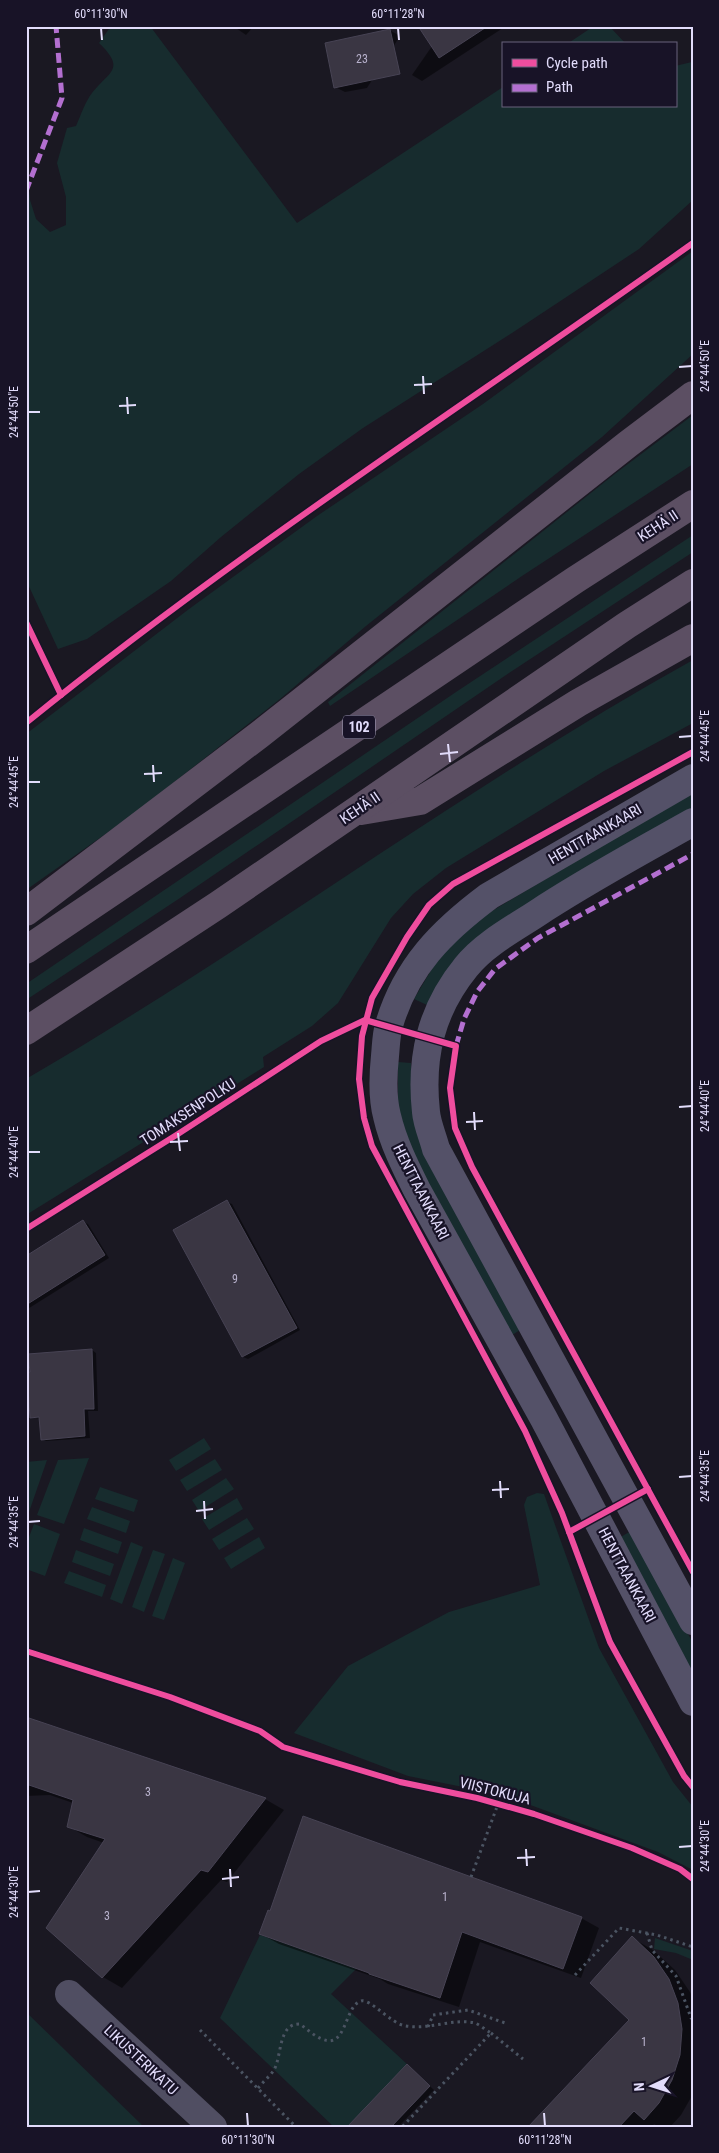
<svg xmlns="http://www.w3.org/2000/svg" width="719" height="2153" viewBox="0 0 719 2153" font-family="'Roboto Condensed',sans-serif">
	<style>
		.green { fill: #172c2e }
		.shadow { fill: #0007 }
		.building { fill: #3a3643; stroke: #474354 }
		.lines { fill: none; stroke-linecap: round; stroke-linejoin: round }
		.path { stroke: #4b5462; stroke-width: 3; stroke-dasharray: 2.5 4; stroke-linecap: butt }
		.minor { stroke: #504e62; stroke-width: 28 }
		.secondary { stroke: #545168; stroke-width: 28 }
		.trunk { stroke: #5c4f63; stroke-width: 28 }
		.quiet { stroke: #b36fd0; stroke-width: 5; stroke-dasharray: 10 5; stroke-linecap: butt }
		.cycleway-casing { stroke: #181327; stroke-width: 9 }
		.cycleway { stroke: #ef4d9e; stroke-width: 6 }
		.ticks { fill: none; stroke: #e2dcfb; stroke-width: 2 }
		.labels { text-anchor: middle; stroke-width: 4.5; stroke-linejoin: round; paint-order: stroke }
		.number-label { font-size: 12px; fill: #b8b2cd }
		.shield { fill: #181327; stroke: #a5a0bb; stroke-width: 1 }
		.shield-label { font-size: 14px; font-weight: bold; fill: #e2dcfb }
		.street-label { font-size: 15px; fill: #e2dcfb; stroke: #181327 }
		.neatline { fill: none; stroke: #e2dcfb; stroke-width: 2 }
		.ticks-label { font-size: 12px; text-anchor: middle; fill: #e2dcfb }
	</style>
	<rect width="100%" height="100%" fill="#1a1822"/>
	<g class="green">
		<path d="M111,26H150L297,223L503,87V106H675V66L692,62L693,200L639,249L512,333L363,428L299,474L221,537L171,581L87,639L58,649L26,580V164L30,200L36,219L50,232L66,225V197L57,163L67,128L76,126C81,115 85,102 92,93C110,71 126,69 99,43Z"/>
		<path d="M594,26H609L626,44H567Z"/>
		<path d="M693,251V354L602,437L366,626L280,699L131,816L26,890V734L189,609L317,516L483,404Z"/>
		<path d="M693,415V464L522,576L330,706L328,702L616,473Z"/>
		<path d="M693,535V552L509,673L180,898L26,1000V984L456,692Z"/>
		<path d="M693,660V723L604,771L446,868L413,894L391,918L338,1003L312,1026L263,1057L264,1067L26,1215V1079C253,947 463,788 693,660Z"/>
		<path d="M693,791V808L590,867L427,1005L414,999L436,962L455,940L487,914Z"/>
		<path d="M398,1062L411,1063L412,1101L520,1330L509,1337L432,1195L401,1123L398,1101Z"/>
		<path d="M204,1438L211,1449L176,1471L169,1460Z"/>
		<path d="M89,1458L64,1524L37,1515L58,1460Z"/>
		<path d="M215,1459L222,1470L187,1491L180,1480Z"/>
		<path d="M47,1460L29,1512L26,1511V1462Z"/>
		<path d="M226,1478L234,1489L199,1511L192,1500Z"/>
		<path d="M100,1487L138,1500L134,1512L95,1499Z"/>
		<path d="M537,1493L544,1494L599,1648L673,1782L693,1807V1870L658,1852L503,1795L408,1776L294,1733L348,1666L449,1612L540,1585L524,1505L527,1497Z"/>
		<path d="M237,1498L243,1509L209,1530L202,1519Z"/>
		<path d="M92,1507L130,1521L126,1533L87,1519Z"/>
		<path d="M247,1518L254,1529L219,1550L212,1539Z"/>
		<path d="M34,1524L60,1534L45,1576L26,1569V1545Z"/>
		<path d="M84,1528L122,1542L118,1554L80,1540Z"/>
		<path d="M631,1531L693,1643V1673L619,1538Z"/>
		<path d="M259,1537L265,1548L231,1569L224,1558Z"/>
		<path d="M131,1542L143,1547L122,1604L110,1599Z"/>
		<path d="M76,1550L114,1564L110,1576L72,1562Z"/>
		<path d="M153,1550L165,1554L144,1612L132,1607Z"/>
		<path d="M173,1558L185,1563L164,1620L152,1616Z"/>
		<path d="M69,1571L106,1585L102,1597L64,1583Z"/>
		<path d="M260,1935L357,1968L331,1994L407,2064L347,2127H334L220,2018Z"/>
		<path d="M655,1938L693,1951V1960L676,1953L654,1949Z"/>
		<path d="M26,2012L144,2127H26Z"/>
	</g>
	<g class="shadow">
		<path d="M233,26H254L246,35Z"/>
		<path d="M446,26L503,28L422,81L412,75Z"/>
		<path d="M391,31L400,36L367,88L345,92L335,87L326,44Z"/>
		<path d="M227,1202L232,1204L300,1330L248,1359L243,1357L175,1230Z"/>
		<path d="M83,1222L88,1224L109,1258L26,1310V1257Z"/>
		<path d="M92,1350L96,1353L98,1411H88L90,1438L46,1441L42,1439L41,1419L31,1417Z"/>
		<path d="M26,1720L265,1799L284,1810L227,1882L221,1880L122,1988L103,1977L48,1928L104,1843L87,1837L68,1826L73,1803L50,1795L26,1796Z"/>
		<path d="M581,1918L599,1928L581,1978L480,1942L459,2007L388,1984L380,1979L279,1944L261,1934Z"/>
		<path d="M632,1938L653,1950L675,1970L690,1992L693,1999V2094L681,2115L670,2127H659L654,2124L652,2127H529L631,2019Z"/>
		<path d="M412,2069L434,2090L398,2127H349Z"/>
	</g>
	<g class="building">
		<path d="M418,26H488L439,58Z"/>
		<path d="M390,29L400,74L334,88L325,43Z"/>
		<path d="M227,1200L297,1328L242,1357L173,1230Z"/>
		<path d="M83,1220L105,1255L26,1305V1256Z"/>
		<path d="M92,1349L94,1409H84L85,1436L41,1440L39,1417L30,1418L27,1372H30L28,1354Z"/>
		<path d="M26,1717L266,1798L208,1872L201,1870L102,1978L46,1928L105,1839L67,1827L73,1800L26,1784Z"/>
		<path d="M303,1816L582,1917L563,1969L462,1932L440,1998L369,1974V1973L259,1934L268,1910L270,1911Z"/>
		<path d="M632,1936L654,1957L669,1979L678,2003L682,2029L680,2055L672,2080L659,2103L644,2120L634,2111L619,2127H528L629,2020L590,1983Z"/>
		<path d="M407,2064L430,2086L391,2127H347Z"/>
	</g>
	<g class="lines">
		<g class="path">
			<path d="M323,27L330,26"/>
			<path d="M471,1877L498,1804"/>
			<path d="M647,1933L652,1950L676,1976L691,2018H693"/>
			<path d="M575,1975L619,1928L657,1935L693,1947"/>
			<path d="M428,2027L433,2015L468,2010L508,2024"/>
			<path d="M200,2030L296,2127"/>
			<path d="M491,2033L523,2059"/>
			<path d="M258,2088C263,2082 270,2076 274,2070C282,2056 278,2023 300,2024C307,2029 314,2036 322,2039C347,2050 344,2006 361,2001C370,1998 391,2024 406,2026C429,2030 453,2018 475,2023C480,2025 486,2030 491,2033L402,2127"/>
		</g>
		<path class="minor" d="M69,1994L213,2127"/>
		<g class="secondary">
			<path d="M693,778L489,896C442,931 406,967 389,1025C386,1035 386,1046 385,1056C383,1075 382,1097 387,1116C393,1142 405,1166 417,1190L544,1419L693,1702"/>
			<path d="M693,822C643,850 593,877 545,908C519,926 486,942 466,967C431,1010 420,1057 426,1112C427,1124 433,1137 436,1149L693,1621"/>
		</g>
		<g class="trunk">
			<path d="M361,811L420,801L578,703L693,638"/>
			<path d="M26,912L259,735L628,444L693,395"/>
			<path d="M26,950L575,580L693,504"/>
			<path d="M26,1031L218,905L627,625L693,583"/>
		</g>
		<g class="quiet">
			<path d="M26,191L62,98L56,26"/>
			<path d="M456,1046L464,1019L477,992L495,969L538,938L693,854"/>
		</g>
		<g class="cycleway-casing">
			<g id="cycleway">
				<path d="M26,622L61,695"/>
				<path d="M26,723C239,550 470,402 693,243"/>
				<path d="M693,752L453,884L429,905L407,937L372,998L362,1036L359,1079L364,1118L372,1146L525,1431L562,1513L610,1642L684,1776L693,1787"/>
				<path d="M26,1229L178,1134L321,1041L365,1020L456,1046L450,1088L455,1128L472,1167L693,1572"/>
				<path d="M569,1532L648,1489"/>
				<path d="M26,1651L170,1697L260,1731L283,1747L400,1782L477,1798L534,1814L632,1848L680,1869L693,1879"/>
			</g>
		</g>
		<use href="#cycleway" class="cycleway"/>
	</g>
	<path class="ticks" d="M101,28L102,40M398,28L399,40M679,367L692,366M423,376L424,394M414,385L432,384M127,397L128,414M119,406L136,405M28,412H40M679,737L692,736M448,744L450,762M440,754L458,752M153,765L154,782M144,774L162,773M28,782H40M679,1107L692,1106M474,1112L475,1130M466,1122L483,1121M178,1133L180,1151M170,1142L188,1141M28,1152H40M679,1477L692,1476M500,1481L501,1498M492,1490L509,1489M204,1501L205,1519M196,1511L213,1509M28,1522L40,1521M679,1847L692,1846M526,1849L527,1866M517,1858L535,1857M230,1869L231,1887M222,1879L239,1877M28,1892L40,1891M247,2113L248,2126M544,2113L545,2126"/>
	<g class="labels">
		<g class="number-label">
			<text x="362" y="63">23</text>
			<text x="235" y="1283">9</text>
			<text x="148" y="1796">3</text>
			<text x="445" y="1901">1</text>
			<text x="107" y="1920">3</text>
			<text x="644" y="2046">1</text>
		</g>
		<rect class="shield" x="343" y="715.5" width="32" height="23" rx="4"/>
		<g class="shield-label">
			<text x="359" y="732">102</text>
		</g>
		<g class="street-label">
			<text transform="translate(658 526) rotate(-33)" y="5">KEHÄ II</text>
			<text transform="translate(360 808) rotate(-34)" y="5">KEHÄ II</text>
			<text transform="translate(595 834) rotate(-30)" y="5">HENTTAANKAARI</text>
			<text transform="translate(188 1112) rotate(-33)" y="5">TOMAKSENPOLKU</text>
			<text transform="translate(421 1192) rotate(63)" y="5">HENTTAANKAARI</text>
			<text transform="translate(627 1575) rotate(62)" y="5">HENTTAANKAARI</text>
			<text transform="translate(495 1791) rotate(14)" y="5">VIISTOKUJA</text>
			<text transform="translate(141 2060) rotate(43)" y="5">LIKUSTERIKATU</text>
		</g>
	</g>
	<rect width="719" height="2153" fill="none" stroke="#181327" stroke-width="55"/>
	<rect x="502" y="42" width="175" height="65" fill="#181327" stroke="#69637c"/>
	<rect x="512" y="59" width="25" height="8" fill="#ef4d9e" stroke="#69637c"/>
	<text x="546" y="68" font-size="15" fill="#e2dcfb">Cycle path</text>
	<rect x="512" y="84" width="25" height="8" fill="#b36fd0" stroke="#69637c"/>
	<text x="546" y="92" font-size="15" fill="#e2dcfb">Path</text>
	<g transform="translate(652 2086) rotate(266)" stroke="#181327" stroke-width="4" paint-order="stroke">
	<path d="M0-4L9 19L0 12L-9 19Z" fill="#e2dcfb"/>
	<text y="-8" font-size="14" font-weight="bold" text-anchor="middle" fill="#e2dcfb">N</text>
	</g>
	<rect x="28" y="28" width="664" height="2098" class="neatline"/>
	<g class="ticks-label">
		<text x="101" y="18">60°11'30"N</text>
		<text x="398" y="18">60°11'28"N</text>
		<text transform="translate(705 366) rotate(-90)" y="4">24°44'50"E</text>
		<text transform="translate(14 412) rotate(-90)" y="4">24°44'50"E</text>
		<text transform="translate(705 736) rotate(-90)" y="4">24°44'45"E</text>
		<text transform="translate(14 782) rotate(-90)" y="4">24°44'45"E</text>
		<text transform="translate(705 1106) rotate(-90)" y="4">24°44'40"E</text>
		<text transform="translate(14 1152) rotate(-90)" y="4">24°44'40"E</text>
		<text transform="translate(705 1476) rotate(-90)" y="4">24°44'35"E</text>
		<text transform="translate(14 1522) rotate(-90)" y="4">24°44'35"E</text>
		<text transform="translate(705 1846) rotate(-90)" y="4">24°44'30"E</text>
		<text transform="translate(14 1892) rotate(-90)" y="4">24°44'30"E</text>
		<text x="248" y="2144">60°11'30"N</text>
		<text x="545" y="2144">60°11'28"N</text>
	</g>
</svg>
